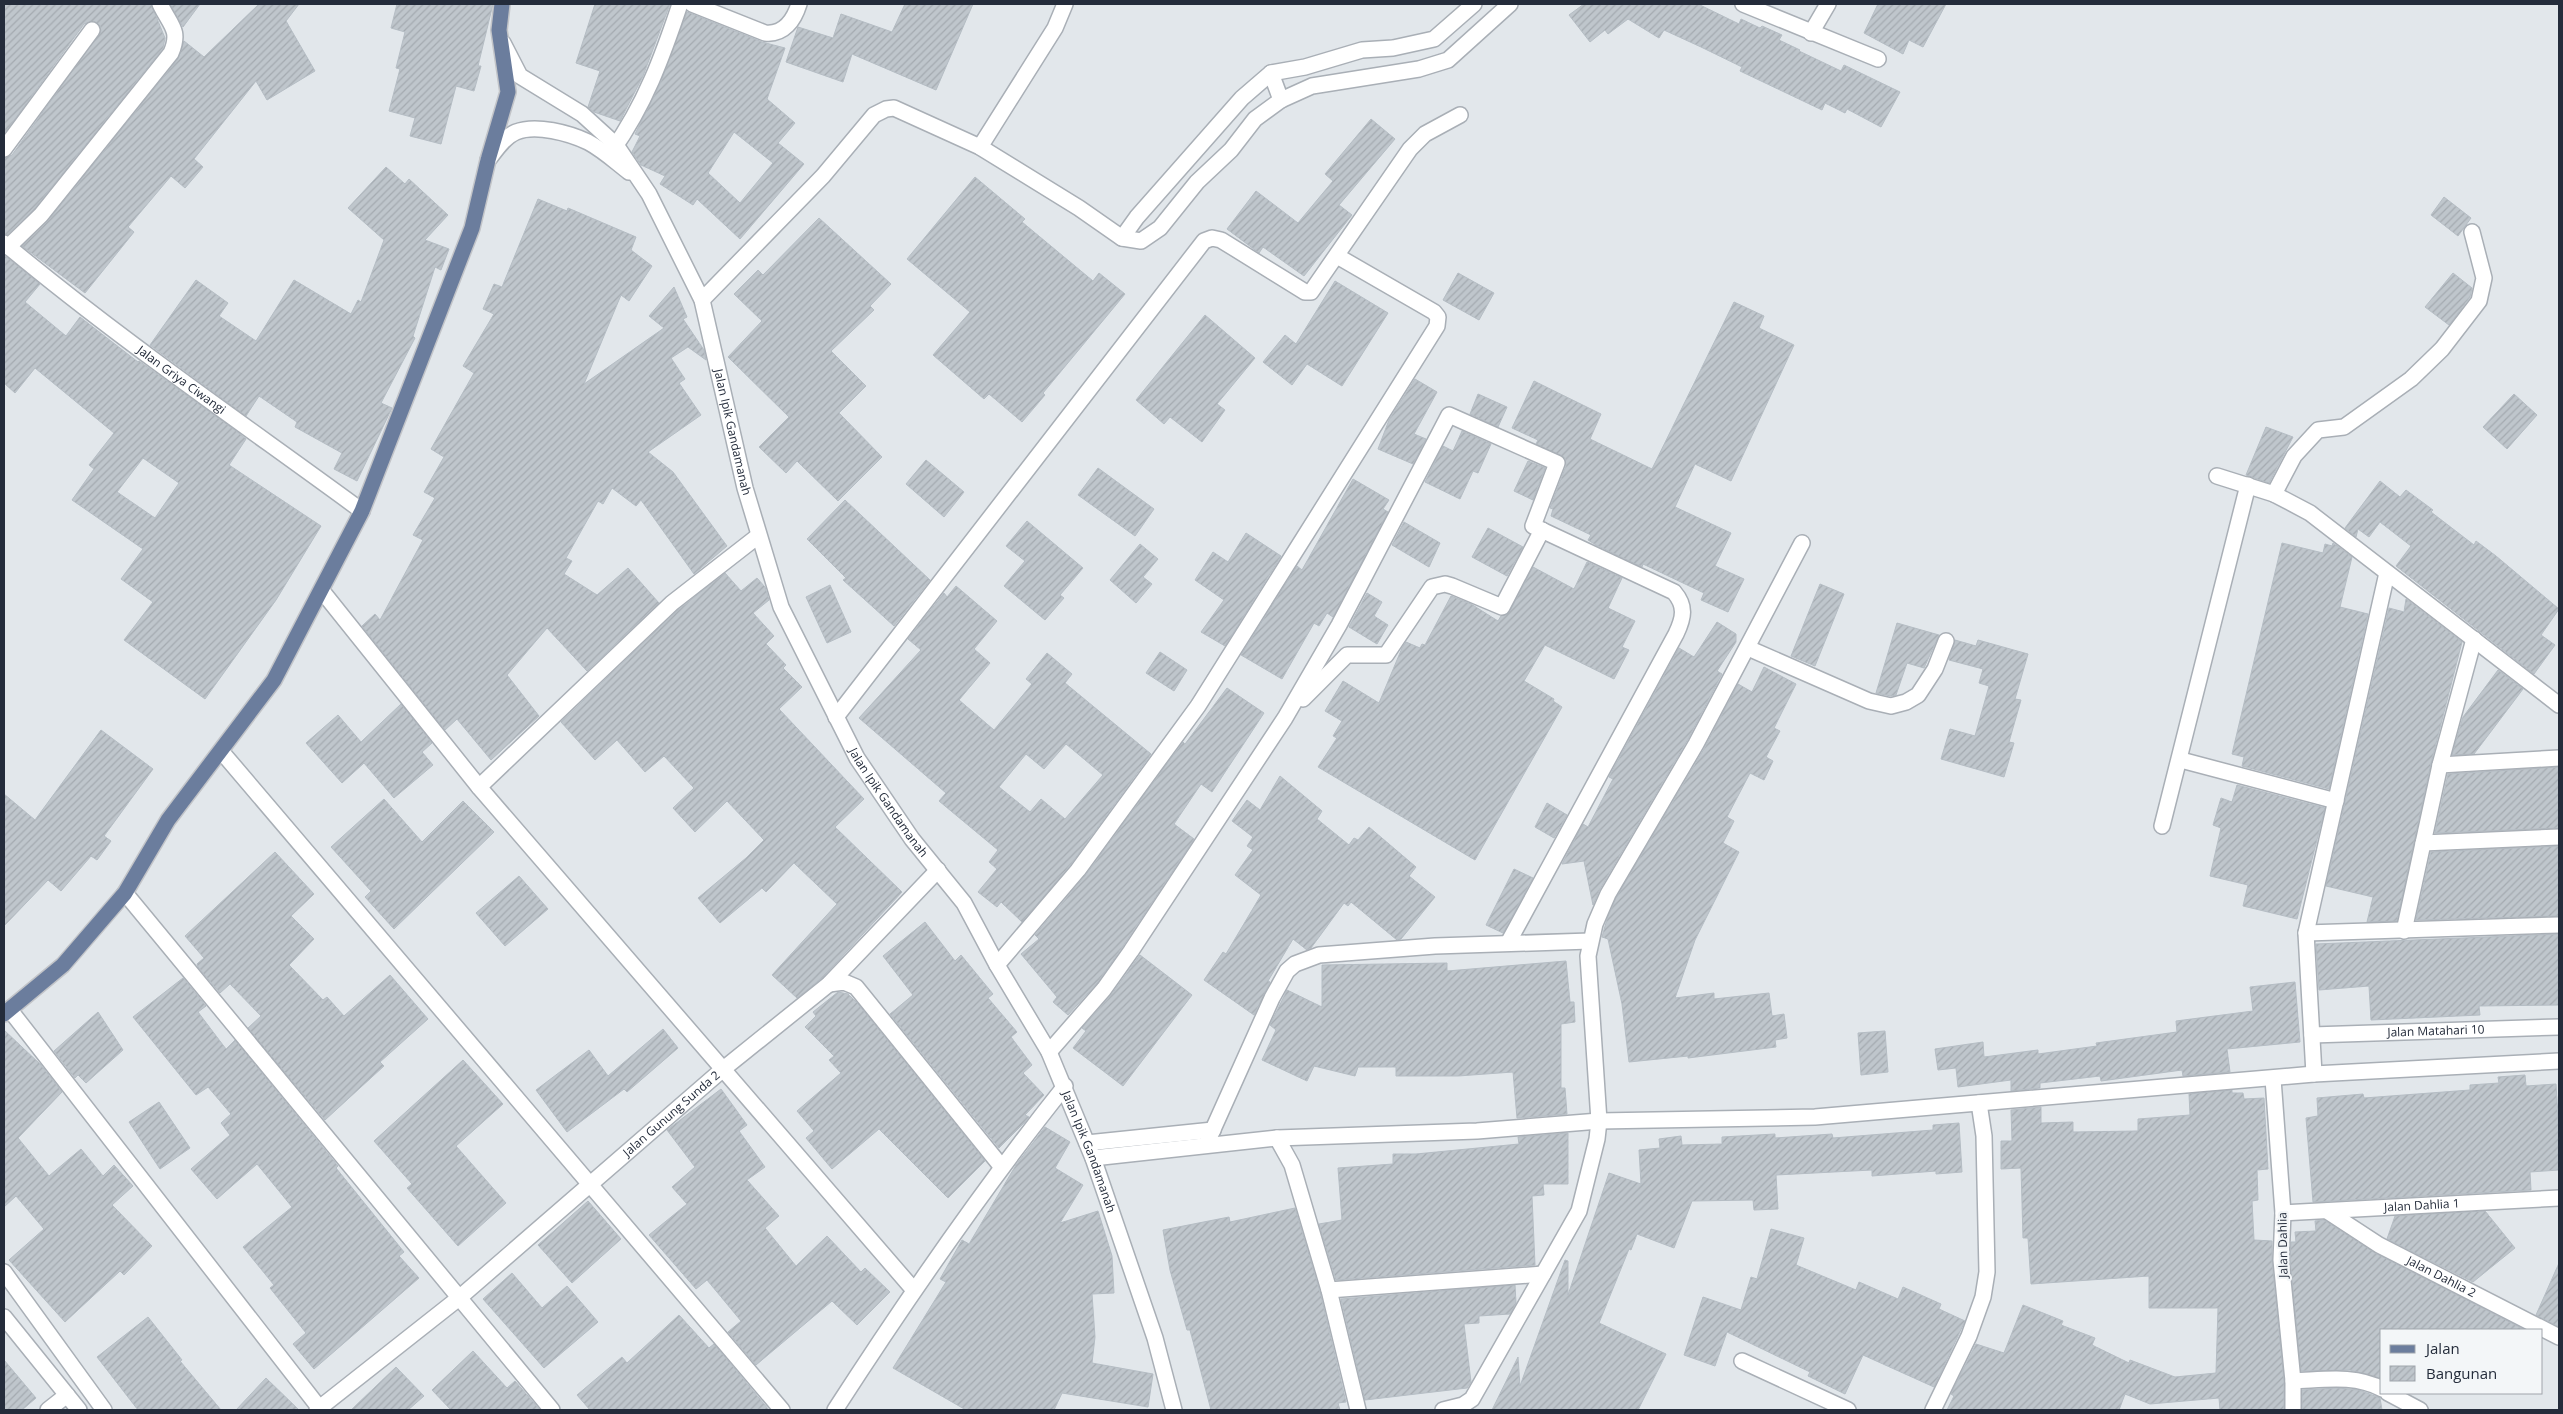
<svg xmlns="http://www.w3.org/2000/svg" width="2563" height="1414" viewBox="0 0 2563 1414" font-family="'Open Sans',sans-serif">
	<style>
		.building { fill: url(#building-hatch); stroke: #b5bdc4; fill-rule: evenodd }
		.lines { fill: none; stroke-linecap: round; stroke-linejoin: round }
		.minor-casing { stroke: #a9afb6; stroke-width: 18 }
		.major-casing { stroke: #c2c4c8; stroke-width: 18 }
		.minor { stroke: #fff; stroke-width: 15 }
		.major { stroke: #6b7d9d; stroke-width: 15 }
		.labels { text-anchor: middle; stroke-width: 4.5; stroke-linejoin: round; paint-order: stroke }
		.street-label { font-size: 12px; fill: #242c3b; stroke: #f3f6f8 }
	</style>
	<defs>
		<pattern id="building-hatch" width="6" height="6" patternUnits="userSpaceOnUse" patternTransform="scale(1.25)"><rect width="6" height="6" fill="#bfc6cc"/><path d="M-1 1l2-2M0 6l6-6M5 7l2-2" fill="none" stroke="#a4aab0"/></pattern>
	</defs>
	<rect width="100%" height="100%" fill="#e2e7eb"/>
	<g class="building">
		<path d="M4,4H151L165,38L163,48L34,209L7,235L4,234V158L12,155L101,31L100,26L94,21L84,24L4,134Z"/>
		<path d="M170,4H200L183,27Z"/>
		<path d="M259,4H299L286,21L315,71L267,100L256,81L194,159L203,167L185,188L171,176L128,227L134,232L85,293L22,246L48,221L178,59L184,41L204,57Z"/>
		<path d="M397,4H493L478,66H481L474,91L456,86L441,144L410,136L415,118L389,111L400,69L396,68L405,32L391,28Z"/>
		<path d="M595,4H670L643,76L620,121L594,112L588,107L600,71L576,63Z"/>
		<path d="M905,4H973L936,90L852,54L843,82L786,62L798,27L833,38L841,14L892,32Z"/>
		<path d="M1584,4H1698L1739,24L1741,19L1760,28L1762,26L1782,35L1779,40L1800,50L1799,51L1841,71L1844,65L1900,92L1881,127L1847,109L1845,113L1825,103L1822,110L1740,71L1742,67L1701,47L1664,30L1659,38L1628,19L1608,34L1605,30L1590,42L1569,15Z"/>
		<path d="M1878,4H1946L1923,47L1909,40L1903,54L1864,33Z"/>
		<path d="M687,12L762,42L785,48L767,99L795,123L778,143L804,164L740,239L697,199L693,205L660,184L665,176L641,165L632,152L640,136L635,134L660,84ZM734,132L773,163L740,203L708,173Z"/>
		<path d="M1371,119L1395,139L1339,205L1352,215L1304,276L1263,247L1259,253L1227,229L1256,191L1298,223L1333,181L1325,174Z"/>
		<path d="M386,167L405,184L409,179L448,215L425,240L449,249L441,270L435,267L413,336L415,338L381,403L392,408L357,481L334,469L342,453L295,427L297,422L259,396L246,416L150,345L196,280L228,303L219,316L256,341L294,280L351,314L358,300L361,302L384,240L348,208Z"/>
		<path d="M975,177L1025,219L1022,222L1093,281L1099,273L1125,294L1043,393L1045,395L1022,422L989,394L984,399L933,355L970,312L907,259Z"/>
		<path d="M2444,197L2471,218L2458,236L2431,215Z"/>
		<path d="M538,199L567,211L568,208L636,237L631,250L652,266L629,301L621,295L584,384L664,328L649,316L674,287L687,317L683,319L704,350L706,360L688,347L671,358L685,379L679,383L701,415L648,452L673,472L727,546L694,574L641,500L636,506L612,488L603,504L598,501L566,558L572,561L564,574L597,595L628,568L659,603L587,671L547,628L507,675L539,716L491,760L457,719L445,730L362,626L375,614L380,620L423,540L413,535L435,498L424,492L444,457L431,449L474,373L463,366L494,314L483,309L494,284L502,287Z"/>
		<path d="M819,218L891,284L870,306L874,310L831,351L866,386L839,413L882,457L838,501L797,461L786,473L759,447L789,417L728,357L762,321L734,294L758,270L763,275Z"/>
		<path d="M4,255L40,284L25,302L66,336L80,317L138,362L139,361L236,431L246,439L229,465L321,526L276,600L205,699L124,640L153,602L121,579L143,549L72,500L94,469L89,465L114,433L35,368L15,393L4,383ZM143,458L179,483L155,518L117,492Z"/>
		<path d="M1458,273L1494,293L1479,320L1443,300Z"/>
		<path d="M2453,273L2472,288L2470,297L2449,325L2425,307Z"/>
		<path d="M1335,281L1388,313L1342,386L1307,364L1292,385L1263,362L1285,335L1296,344Z"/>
		<path d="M1734,302L1764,316L1759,328L1794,345L1731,481L1695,464L1675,507L1731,533L1715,566L1744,579L1728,612L1701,600L1704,593L1643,564L1642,567L1596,545L1588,540L1591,535L1551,516L1553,509L1550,508L1566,466L1565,458L1536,444L1538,440L1512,428L1534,381L1601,414L1590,439L1652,469Z"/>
		<path d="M1205,315L1255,358L1217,404L1225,410L1202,442L1170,417L1164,424L1136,400Z"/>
		<path d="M1415,379L1437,392L1414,434L1426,439L1413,464L1378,449L1389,420Z"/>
		<path d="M1478,394L1507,407L1498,427L1470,414Z"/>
		<path d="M2514,394L2537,415L2507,449L2483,427Z"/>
		<path d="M2266,427L2293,437L2269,483L2246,475Z"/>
		<path d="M1462,431L1491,444L1478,473L1473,471L1460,499L1425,482L1443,446L1453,451Z"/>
		<path d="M926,460L964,492L944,517L906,484Z"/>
		<path d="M1528,461L1545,468L1533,500L1514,491Z"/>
		<path d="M1098,468L1154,509L1135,536L1078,495Z"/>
		<path d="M1353,479L1389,500L1383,509L1388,512L1333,617L1327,613L1319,626L1314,623L1282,679L1241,655L1297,566L1302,570Z"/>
		<path d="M2380,481L2400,497L2406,490L2433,510L2431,512L2474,545L2476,541L2496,556L2559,609L2541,635L2555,645L2534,674L2396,566L2411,546L2380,522L2369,537L2358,529L2356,537L2345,528Z"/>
		<path d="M845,500L930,580L894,626L843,580L846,578L807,539Z"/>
		<path d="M1027,521L1083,568L1060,595L1064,598L1045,620L1004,586L1025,561L1006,546Z"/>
		<path d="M1404,522L1440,543L1429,567L1392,545Z"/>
		<path d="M1488,528L1523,547L1507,576L1472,557Z"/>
		<path d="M1246,533L1281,556L1225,646L1201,632L1224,600L1195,580L1213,552L1228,562Z"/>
		<path d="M2282,543L2323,553L2325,544L2332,546L2333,543L2352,557L2340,607L2368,614L2329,789L2242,766L2244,757L2232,754Z"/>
		<path d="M1140,544L1158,559L1143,577L1152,584L1136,603L1110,580Z"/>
		<path d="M1587,562L1622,578L1608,608L1635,621L1622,647L1629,650L1614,679L1545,645L1524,681L1554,699L1553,701L1562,707L1475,860L1318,767L1337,738L1333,736L1342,721L1325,711L1343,681L1379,703L1402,648L1406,642L1420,648L1422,644L1425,645L1451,596L1471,604L1498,621L1501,616L1510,611L1533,567L1574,589Z"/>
		<path d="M725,573L741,591L757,578L765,587L769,600L753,613L774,636L766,644L786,665L783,668L802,687L779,709L864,799L835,827L902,892L823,977L797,998L772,975L837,904L794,863L766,892L762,888L720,923L698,898L746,858L764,840L727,801L695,832L673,808L694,788L664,756L645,772L617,740L595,760L561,722L678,610Z"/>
		<path d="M1820,584L1844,594L1815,666L1791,656Z"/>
		<path d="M830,585L851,632L827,643L806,597Z"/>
		<path d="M956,586L997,621L974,649L990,663L959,700L994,730L1032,684L1026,679L1047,653L1072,674L1065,683L1151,754L1071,864L1022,922L1001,902L997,907L978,892L997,869L989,862L998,850L939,801L946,793L859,718L921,650L908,639L944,593L947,597ZM1066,744L1103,775L1065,819L1041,799L1030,812L999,787L1026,754L1044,769Z"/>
		<path d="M1367,593L1382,602L1374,616L1388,625L1377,644L1349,627Z"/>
		<path d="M2406,599L2462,642L2431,763L2397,921L2367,922L2373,897L2326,886L2389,608L2404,612Z"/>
		<path d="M1717,622L1736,634V642L1717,671L1722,674L1688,739L1600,889L1593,905L1584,861L1562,864L1583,824L1588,827L1613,779L1609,777L1679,648L1694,657Z"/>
		<path d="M1897,623L1939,635L1924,668L1907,663L1896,695L1891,696L1876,693Z"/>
		<path d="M1955,640L1976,646L1978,640L2028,654L2015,699L2021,700L2009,742L2014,743L2004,777L1941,759L1950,729L1975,736L1989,686L1979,683L1983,669L1949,660Z"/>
		<path d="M1160,652L1187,670L1174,691L1146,673Z"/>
		<path d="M1764,667L1796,684L1774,728L1780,731L1766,757L1773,761L1764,780L1750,773L1727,817L1734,821L1723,843L1739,852L1695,940L1675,998L1714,993V999L1769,993L1772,1016L1784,1014L1787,1038L1775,1040L1776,1047L1688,1058V1056L1629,1062L1622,1004L1608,939L1602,937L1607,919L1616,898L1704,749L1738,684L1752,692Z"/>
		<path d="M2498,670L2523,689L2474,754L2452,755L2463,717Z"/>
		<path d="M1227,688L1264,713L1212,792L1201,784L1174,824L1194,839L1123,946L1097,983L1068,1015L1053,1002L1057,997L1021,954L1039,939L1035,935L1085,876L1183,742L1185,744Z"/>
		<path d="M401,704L432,743L422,752L433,765L394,798L364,763L342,783L306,743L338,715L361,742Z"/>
		<path d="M101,730L153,769L104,836L111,841L97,860L91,856L61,891L48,880L4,926V794L35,820Z"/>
		<path d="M2559,767V828L2435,833L2448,774Z"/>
		<path d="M1280,776L1322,811L1317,819L1349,845L1354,838L1358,840L1369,827L1416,867L1409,876L1435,897L1401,939L1397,940L1351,902L1348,906L1344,903L1311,948L1307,950L1293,939L1268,981L1270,982L1254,1015L1204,980L1223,952L1226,954L1261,895L1235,875L1253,850L1247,846L1253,837L1232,821L1247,800L1260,810Z"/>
		<path d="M2237,785L2325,808L2297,919L2243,906L2248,885L2210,876L2221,828L2213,825L2221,798L2232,802Z"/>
		<path d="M384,799L422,842L463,801L494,832L394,929L365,897L371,891L331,847Z"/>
		<path d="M1547,803L1567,815L1554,838L1535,827Z"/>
		<path d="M2559,846V916L2416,920L2431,852Z"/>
		<path d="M275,852L314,894L291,916L314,939L289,965L323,1000L327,997L344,1016L390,975L428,1019L380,1062L384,1066L325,1120L248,1028L261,1016L230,984L220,993L198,967L197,964L204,958L185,936Z"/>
		<path d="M1514,869L1533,878L1503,933L1486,925Z"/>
		<path d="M519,876L548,909L505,946L476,913Z"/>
		<path d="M925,922L955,961L961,955L993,994L988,998L1017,1032L1011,1037L1032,1065L1023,1073L1044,1095L1025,1115L1029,1117L1024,1123L999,1148L890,1014L913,995L883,956Z"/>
		<path d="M2559,934V1005L2479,1006L2480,1015L2371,1020L2369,986L2319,990L2316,944Z"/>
		<path d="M1140,955L1192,995L1123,1086L1073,1048L1086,1031L1082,1028L1112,994Z"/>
		<path d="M1566,961L1570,1002H1574L1575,1022L1561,1024V1088H1565L1567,1114L1517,1118L1513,1072L1458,1076H1396V1067H1358L1355,1076L1314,1066L1307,1081L1262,1060L1276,1030L1270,1025L1287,990L1322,1007V965L1447,963V971Z"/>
		<path d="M183,978L206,1006L198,1012L226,1049L235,1040L338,1166L336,1168L404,1252L399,1256L419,1278L314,1369L293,1344L306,1333L270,1288L274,1285L243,1247L292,1207L257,1164L217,1199L191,1169L230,1135L221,1123L231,1114L208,1087L196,1095L133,1017Z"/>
		<path d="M2295,982L2300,1042L2227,1049L2230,1072L2183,1076L2182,1070L2101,1081L2100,1076L2040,1083V1088L2011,1091V1080L1958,1087L1956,1068L1938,1070L1935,1049L1983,1042L1984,1057L2038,1050V1054L2097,1046L2096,1043L2177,1032L2176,1021L2253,1011L2250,987Z"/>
		<path d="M838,992L848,994L858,1004L985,1161L948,1198L879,1129L832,1169L806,1138L814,1131L797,1111L841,1073L829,1060L834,1056L805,1027L816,1016L813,1012Z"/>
		<path d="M98,1012L123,1050L86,1083L78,1075L75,1078L54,1051Z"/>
		<path d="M663,1029L678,1048L627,1092L624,1089L567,1132L536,1090L589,1050L608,1076Z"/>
		<path d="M4,1030L40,1064L62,1092L18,1138L49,1176L81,1149L103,1176L114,1165L133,1186L112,1205L152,1246L124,1275L120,1271L65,1322L9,1260L44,1229L16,1196L4,1207Z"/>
		<path d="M1885,1031L1888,1072L1861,1075L1858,1033Z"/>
		<path d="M463,1060L503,1104L456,1146L506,1203L458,1246L407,1188L412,1184L374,1141Z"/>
		<path d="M2525,1075L2526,1086L2556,1084L2559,1131V1170L2530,1172L2531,1190L2313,1202L2306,1118L2318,1116L2317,1098L2363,1094L2364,1098L2470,1090V1085L2499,1083L2498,1077Z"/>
		<path d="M721,1089L747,1125L739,1131L765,1167L747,1180L779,1216L765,1228L796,1266L827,1236L861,1272L865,1268L890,1292L857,1325L832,1301L756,1365L728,1332L741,1321L707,1280L696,1289L649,1235L687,1204L672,1187L695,1167L667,1130Z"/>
		<path d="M2232,1090V1093H2243L2244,1099L2264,1098L2268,1169L2257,1170L2258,1200L2252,1201L2254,1240L2272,1241V1261L2284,1381V1410H2220L2219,1398L2150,1404L2125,1394L2119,1410H1947L1954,1396L1951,1394L1976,1344L2004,1353L2023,1305L2063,1321L2061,1325L2095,1338L2092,1345L2129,1363L2130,1360L2175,1377L2216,1373L2218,1308H2149V1276L2031,1284L2028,1238H2023L2021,1168L2001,1169V1141H2012L2011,1110L2041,1107V1123L2073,1122V1132L2138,1131V1119L2190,1115L2189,1094Z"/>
		<path d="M159,1102L190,1148L160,1169L129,1122Z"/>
		<path d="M1959,1123L1962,1172L1936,1174V1171L1872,1176V1170L1776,1175L1778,1209L1754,1210L1753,1200L1692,1201L1674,1248L1637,1234L1631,1250L1629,1249L1599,1323L1666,1354L1638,1410H1492L1518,1357L1520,1386L1565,1260L1568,1261V1295L1609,1173L1641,1184L1639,1150L1660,1148L1659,1139L1681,1136L1682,1145L1722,1144V1137L1775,1134V1138L1832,1134L1833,1138L1933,1130V1125Z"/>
		<path d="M1045,1127L1070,1142L1055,1168L1083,1185L1060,1223L1098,1211L1112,1256L1114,1293L1092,1294L1095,1337L1092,1363L1153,1374L1148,1407L1062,1393L1054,1410H966L893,1368L946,1282L940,1279L962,1240L969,1244L1016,1165Z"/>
		<path d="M1568,1133V1184H1543L1544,1195L1532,1196L1535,1265L1336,1280L1319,1224L1342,1220L1338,1168L1393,1164V1154H1416L1519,1144L1518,1137Z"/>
		<path d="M588,1201L621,1239L572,1283L538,1245Z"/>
		<path d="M1295,1208L1320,1292L1346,1402L1338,1403L1340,1410H1211L1190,1330H1187L1170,1270L1163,1230L1229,1217L1230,1222Z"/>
		<path d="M2485,1211L2515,1248L2473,1282L2387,1239L2395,1216Z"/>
		<path d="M2324,1220L2375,1253L2525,1330H2382V1379L2350,1370L2301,1371L2290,1260L2291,1242H2296L2295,1232L2316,1231L2315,1221Z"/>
		<path d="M1771,1229L1804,1238L1796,1265L1856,1290L1859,1282L1898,1299L1903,1287L1941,1304L1939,1309L1965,1321L1934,1387L1863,1355L1845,1394L1808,1376L1810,1372L1727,1332L1715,1366L1684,1355L1703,1297L1741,1310L1751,1277L1757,1279Z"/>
		<path d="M2559,1263V1327L2536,1315Z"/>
		<path d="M512,1273L542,1308L567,1286L598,1322L544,1368L483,1299Z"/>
		<path d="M1515,1285L1516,1303L1510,1314L1479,1316V1323L1464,1324L1471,1382L1467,1388L1365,1400L1341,1299Z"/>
		<path d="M679,1315L709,1348L714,1344L769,1410H590L577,1395L622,1357L627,1363Z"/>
		<path d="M148,1317L182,1360L180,1361L221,1410H138L97,1357Z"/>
		<path d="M473,1351L507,1388L515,1381L540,1410H451L432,1390Z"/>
		<path d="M4,1360L36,1398L22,1410H4Z"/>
		<path d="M396,1367L424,1396L408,1410H351Z"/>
		<path d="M266,1378L299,1410H236Z"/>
		<path d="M2338,1388L2359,1390L2380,1398L2382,1410H2302V1390Z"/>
	</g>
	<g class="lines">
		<g class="minor-casing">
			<g id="minor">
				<path d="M692,4L765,33C784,35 794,20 799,4"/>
				<path d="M1743,4L1878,59"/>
				<path d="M1811,33L1828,4"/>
				<path id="s1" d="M503,43L520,76L582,114L616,145L649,194L702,300L745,488L781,607L857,758L912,839L964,903L997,965L1049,1052L1093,1158L1155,1338L1174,1410"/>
				<path d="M1271,73L1281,100"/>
				<path d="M980,147L1055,28L1065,4"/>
				<path d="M4,149L92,30"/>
				<path d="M612,151C645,104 662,58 680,4"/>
				<path d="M488,160C496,150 504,137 516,132C536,124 569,133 588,142C603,150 616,162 629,172"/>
				<path d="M1122,238L1137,217L1242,98L1271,73L1305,67L1362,50L1393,48L1434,39L1474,4"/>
				<path id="s2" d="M4,243C119,339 242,423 362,511"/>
				<path d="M8,247L41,215L171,53C181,30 170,25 160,4"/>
				<path d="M702,300L823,176L874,115L886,109L894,108L980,147L1079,208L1122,238L1141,241L1160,228L1197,182L1231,150L1255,119L1281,100L1312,86L1419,69L1448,60L1510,4"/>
				<path d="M2217,476L2274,494L2310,513L2559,705"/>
				<path d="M2274,494L2294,456L2318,430L2344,427L2411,379L2442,349L2479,301L2484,278L2472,232"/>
				<path d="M322,591L479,787L913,1289"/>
				<path d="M1748,648L1869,701L1891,706L1906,702L1918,695L1935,669L1946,641"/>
				<path d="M1303,699L1347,655H1386L1432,587L1445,584L1452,586L1502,607L1542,530"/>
				<path d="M836,717L1204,241L1212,238L1221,240L1305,292H1311L1410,149L1425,134L1460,115"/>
				<path d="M221,751L782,1410"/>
				<path d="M2181,760L2336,801"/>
				<path d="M2440,765L2559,758"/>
				<path d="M479,787L672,603L758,536"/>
				<path d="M2162,826L2248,485"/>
				<path d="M2423,843L2559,837"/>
				<path d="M125,893L552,1410"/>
				<path d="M2404,931L2440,765L2474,639"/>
				<path d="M2306,933L2559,925"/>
				<path d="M997,965L1078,870L1198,706L1437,326L1438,317L1434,312L1337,256"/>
				<path d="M829,984L844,982L856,987L1001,1166"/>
				<path d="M10,1010L321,1410"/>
				<path id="s3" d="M2312,1035L2559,1027"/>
				<path d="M1049,1052L1104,989L1131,951L1285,718L1339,625L1449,415L1557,463L1533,526L1674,592C1686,606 1684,617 1676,634L1508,943"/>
				<path d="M2314,1074L2306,933L2387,573"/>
				<path d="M2273,1079L2283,1213L2281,1260L2293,1381V1410"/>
				<path d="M1277,1138L1292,1165L1329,1290L1358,1410"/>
				<path d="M1087,1143L1213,1130"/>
				<path d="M1206,1145L1272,998L1287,971L1295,964L1319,955L1435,946L1590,941"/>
				<path d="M1093,1158L1277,1138L1477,1131L1599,1121L1815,1117L2314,1074L2559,1061"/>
				<path id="s4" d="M2327,1211L2379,1245L2559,1337"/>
				<path id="s5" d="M2283,1213L2559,1198"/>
				<path d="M4,1272L104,1410"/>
				<path d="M1329,1290L1543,1274"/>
				<path d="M4,1317L79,1410"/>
				<path d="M1742,1361L1848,1410"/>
				<path d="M2293,1381C2323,1380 2354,1374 2382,1389"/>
				<path d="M2388,1393L2420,1410"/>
				<path d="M48,1410L67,1395"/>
				<path id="s6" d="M317,1410L459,1298L722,1070L829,984L938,870"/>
				<path d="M835,1410C908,1297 981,1191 1065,1086"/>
				<path d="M1443,1410L1463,1405L1472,1399L1579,1211L1597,1139L1599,1121L1588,956L1595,924L1608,894L1696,744L1802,543"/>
				<path d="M1933,1410L1969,1336L1983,1297L1987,1272L1984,1136L1979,1103"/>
			</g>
		</g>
		<g class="major-casing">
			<path id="major" d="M4,1014L63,965L125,893L168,820L274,680L362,511L472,228L488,160L508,92L499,30L502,4"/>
		</g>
		<use href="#minor" class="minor"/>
		<use href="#major" class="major"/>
	</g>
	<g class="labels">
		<g class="street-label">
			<text dy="4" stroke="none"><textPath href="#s2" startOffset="224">Jalan Griya Ciwangi</textPath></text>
			<text dy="4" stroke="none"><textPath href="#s1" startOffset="469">Jalan Ipik Gandamanah</textPath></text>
			<text dy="4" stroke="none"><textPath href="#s1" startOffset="874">Jalan Ipik Gandamanah</textPath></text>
			<text dy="4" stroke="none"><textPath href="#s3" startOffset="124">Jalan Matahari 10</textPath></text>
			<text dy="4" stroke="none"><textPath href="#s6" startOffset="462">Jalan Gunung Sunda 2</textPath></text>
			<text dy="4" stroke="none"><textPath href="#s1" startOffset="1279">Jalan Ipik Gandamanah</textPath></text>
			<text dy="4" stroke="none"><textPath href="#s5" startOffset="139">Jalan Dahlia 1</textPath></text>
			<text transform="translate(2283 1245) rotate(-91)" y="4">Jalan Dahlia</text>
			<text dy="4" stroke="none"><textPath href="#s4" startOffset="132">Jalan Dahlia 2</textPath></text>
		</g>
	</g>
	<rect width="2563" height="1414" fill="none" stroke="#242c3b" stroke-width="10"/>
	<rect x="2380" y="1329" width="162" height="65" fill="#f3f6f8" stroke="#a0a5ac"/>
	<rect x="2390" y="1345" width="25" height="8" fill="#6b7d9d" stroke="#a0a5ac"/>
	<text x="2426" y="1354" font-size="15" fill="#242c3b">Jalan</text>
	<rect x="2390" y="1366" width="25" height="15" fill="url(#building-hatch)" stroke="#a0a5ac"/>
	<text x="2426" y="1379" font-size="15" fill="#242c3b">Bangunan</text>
</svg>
